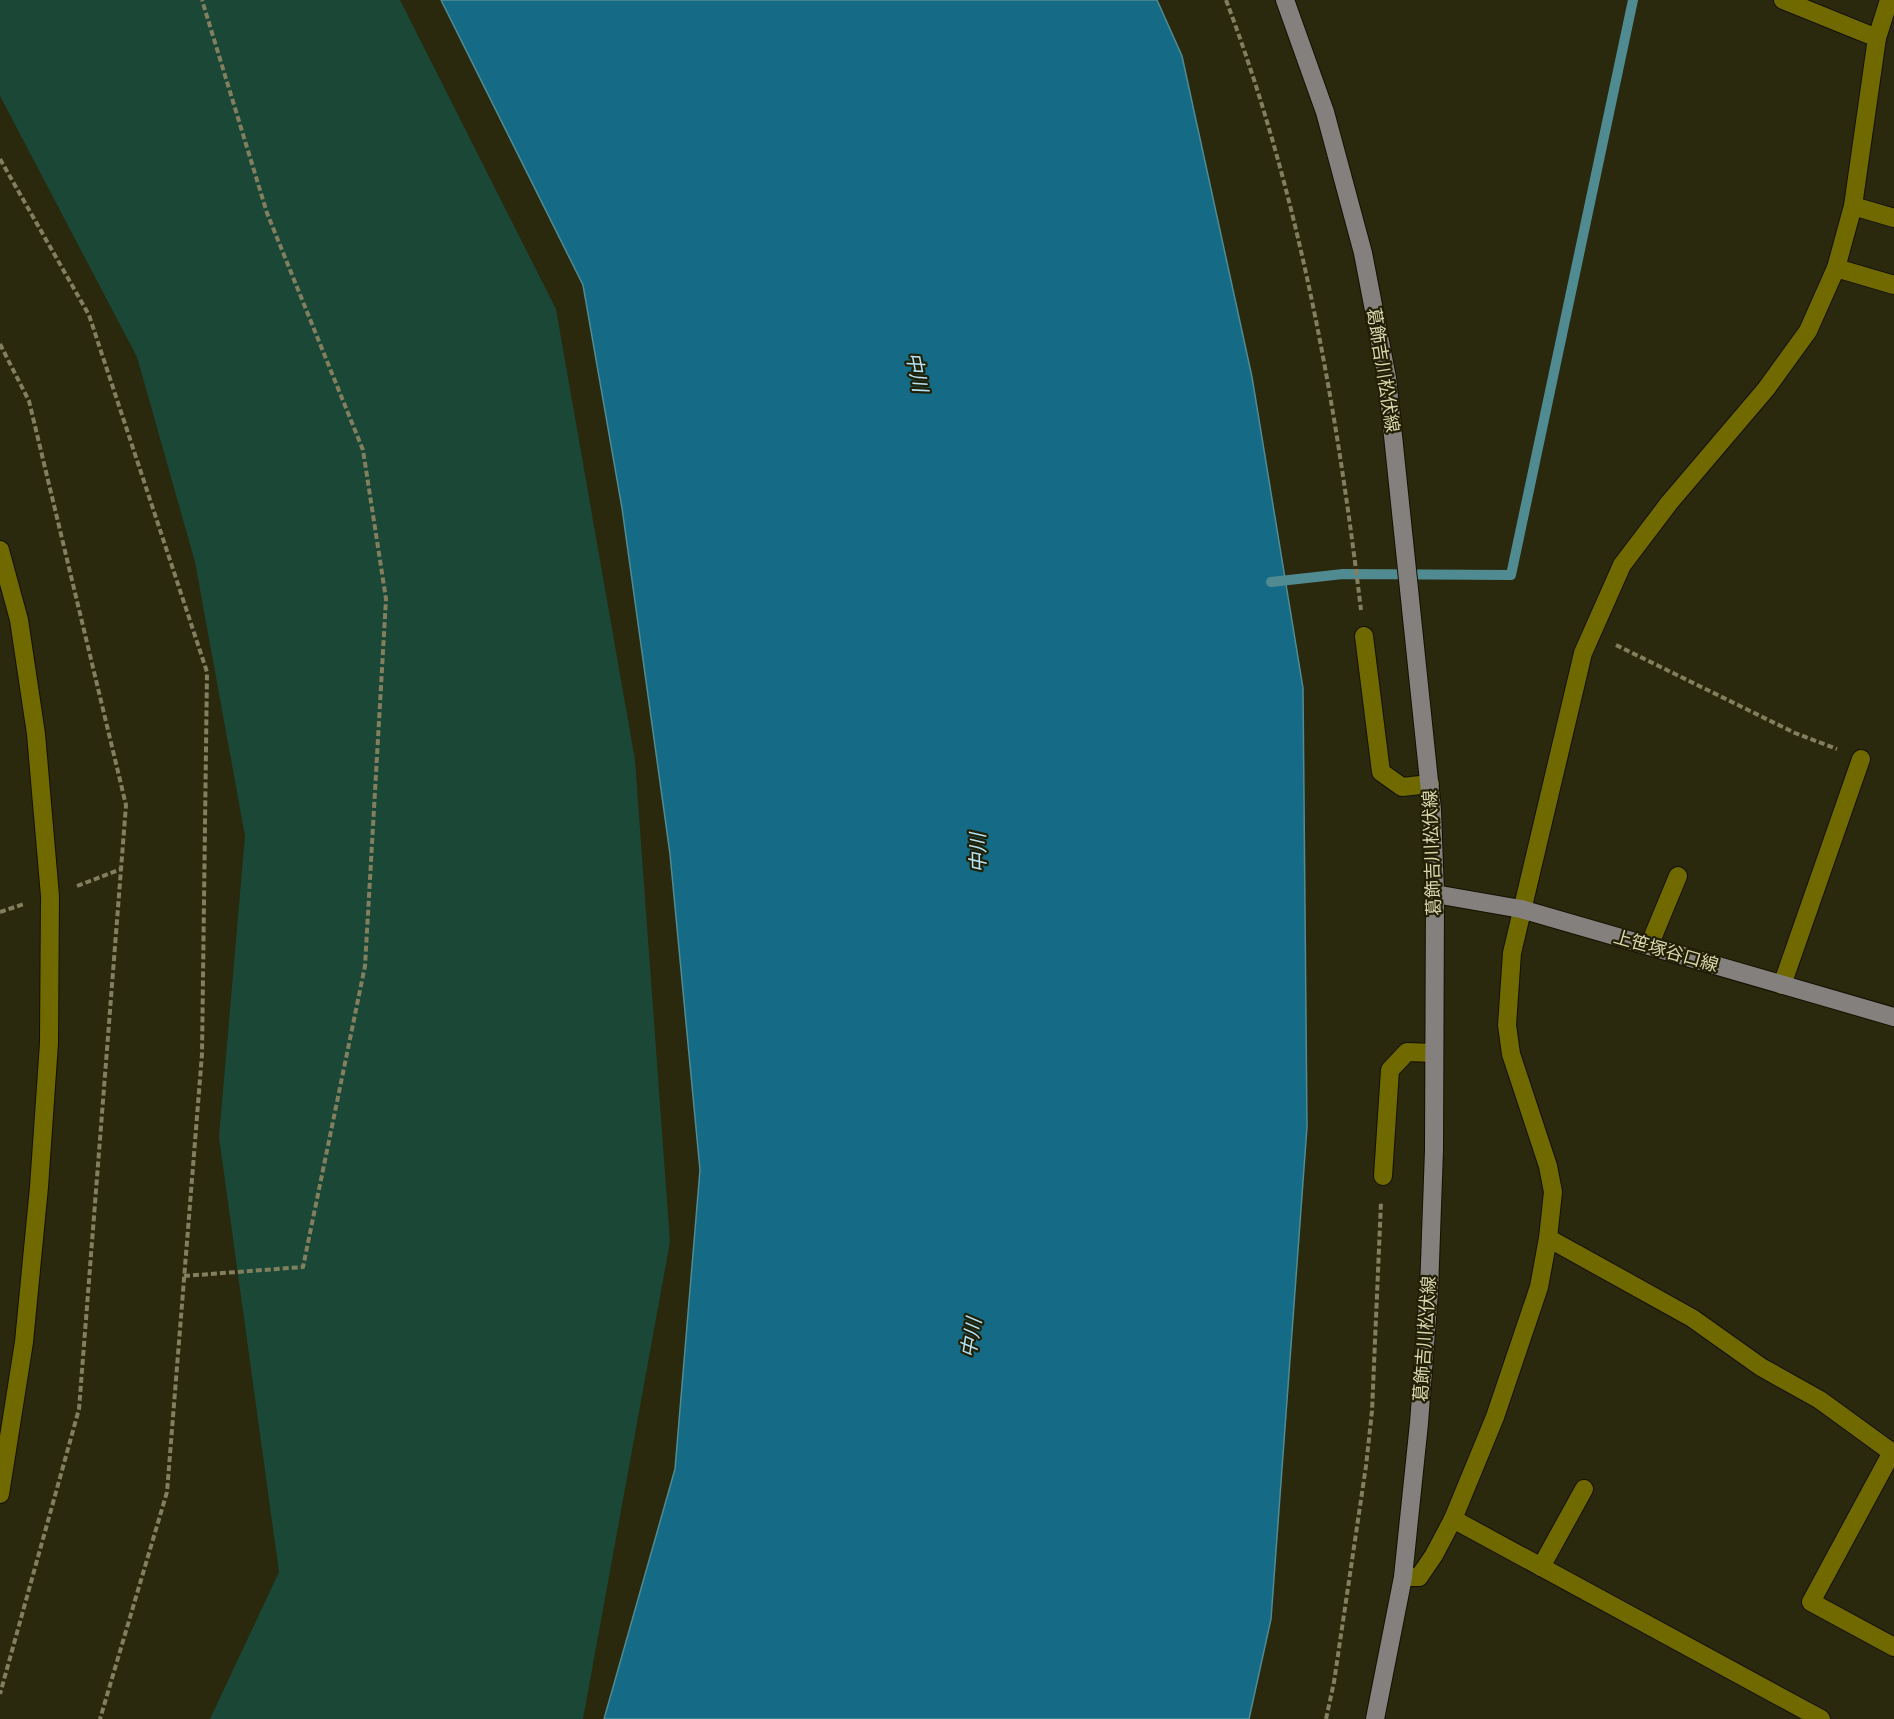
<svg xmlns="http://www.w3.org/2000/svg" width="1894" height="1719" viewBox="0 0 1894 1719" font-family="'Varela Round','Noto Sans JP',sans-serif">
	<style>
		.green { fill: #1a4736 }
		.water { fill: #156a85; stroke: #508b91; stroke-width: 1.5 }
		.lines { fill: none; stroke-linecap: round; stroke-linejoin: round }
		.stream { stroke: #508b91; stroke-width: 10 }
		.minor-casing { stroke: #131100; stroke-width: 20 }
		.major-casing { stroke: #131100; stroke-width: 20 }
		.path { stroke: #817f5d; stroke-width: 4; stroke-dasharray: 6 3; stroke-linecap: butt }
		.minor { stroke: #706900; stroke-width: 18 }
		.major { stroke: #84807d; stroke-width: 18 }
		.labels { text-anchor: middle; stroke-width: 4.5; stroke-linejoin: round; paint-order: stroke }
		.street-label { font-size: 18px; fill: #d9d7ae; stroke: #211f04 }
		.water-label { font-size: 20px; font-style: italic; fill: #b5e3f7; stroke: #211f04 }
	</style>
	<rect width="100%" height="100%" fill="#2a280d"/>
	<path class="green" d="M0,0H400L556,309L635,760L670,1242L583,1719H210L279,1572L219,1137L245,836L195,562L137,357L0,96Z"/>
	<path class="water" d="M441,0H1157L1182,56L1252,377L1303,688L1307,1127L1271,1619L1249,1719H604L675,1469L700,1170L670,854L622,508L583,285Z"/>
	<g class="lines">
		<path class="stream" d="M1271,582L1343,574L1511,575L1633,0"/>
		<g class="minor-casing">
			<g id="minor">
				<path d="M1877,38L1889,0"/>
				<path d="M1853,206L1894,218"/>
				<path d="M1836,268L1894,285"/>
				<path d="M0,550L19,620L36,734L50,896L49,1043L39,1187L24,1342L0,1494"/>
				<path d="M1364,636L1381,772L1402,787L1430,784"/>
				<path d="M1649,946L1678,876"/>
				<path d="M1782,985L1861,759"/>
				<path d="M1383,1176L1390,1070L1407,1052L1434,1053"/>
				<path d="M1548,1238L1692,1318L1761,1367L1820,1400L1894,1454"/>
				<path d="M1892,1452L1811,1602L1894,1647"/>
				<path d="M1453,1519L1821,1719"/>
				<path d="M1541,1567L1584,1489"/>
				<path d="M1403,1577H1419L1434,1555L1453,1519L1495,1417L1539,1287L1548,1238L1553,1192L1548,1166L1511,1054L1507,1025L1512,953L1583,653L1622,565L1669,503L1766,389L1808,331L1836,268L1853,206L1877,38L1783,0"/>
			</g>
		</g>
		<g class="major-casing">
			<g id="major">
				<path d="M1285,0L1325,112L1363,253L1387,378L1432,810L1435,894L1434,1150L1429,1291L1419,1423L1403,1577L1375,1719"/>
				<path d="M1435,894L1521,909L1894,1017"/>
			</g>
		</g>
		<g class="path">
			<path d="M1226,0C1300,195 1336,403 1361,610"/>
			<path d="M0,159L89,315L207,672L202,1054L167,1492L100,1719"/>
			<path d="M0,344L29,401L126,805L79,1409L0,1694"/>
			<path d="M1616,645L1795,733L1837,749"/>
			<path d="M77,886L121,869"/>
			<path d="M0,912L24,904"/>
			<path d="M184,1276L303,1267L365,966L386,599L363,450L267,213L202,0"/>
			<path d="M1326,1719L1334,1682L1366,1466L1372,1411L1381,1202"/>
		</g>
		<use href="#minor" class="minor"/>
		<use href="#major" class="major"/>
	</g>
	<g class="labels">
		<g class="street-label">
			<text transform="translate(1383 370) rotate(81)" y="6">葛飾吉川松伏線</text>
			<text transform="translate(1432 853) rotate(-92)" y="6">葛飾吉川松伏線</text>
			<text transform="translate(1666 951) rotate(16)" y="6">上笹塚谷口線</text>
			<text transform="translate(1425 1339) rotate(-86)" y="6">葛飾吉川松伏線</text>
		</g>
		<g class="water-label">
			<text transform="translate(917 372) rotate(79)" y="7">中川</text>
			<text transform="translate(978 853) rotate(-91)" y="7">中川</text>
			<text transform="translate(971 1338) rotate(-81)" y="7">中川</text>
		</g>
	</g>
</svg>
